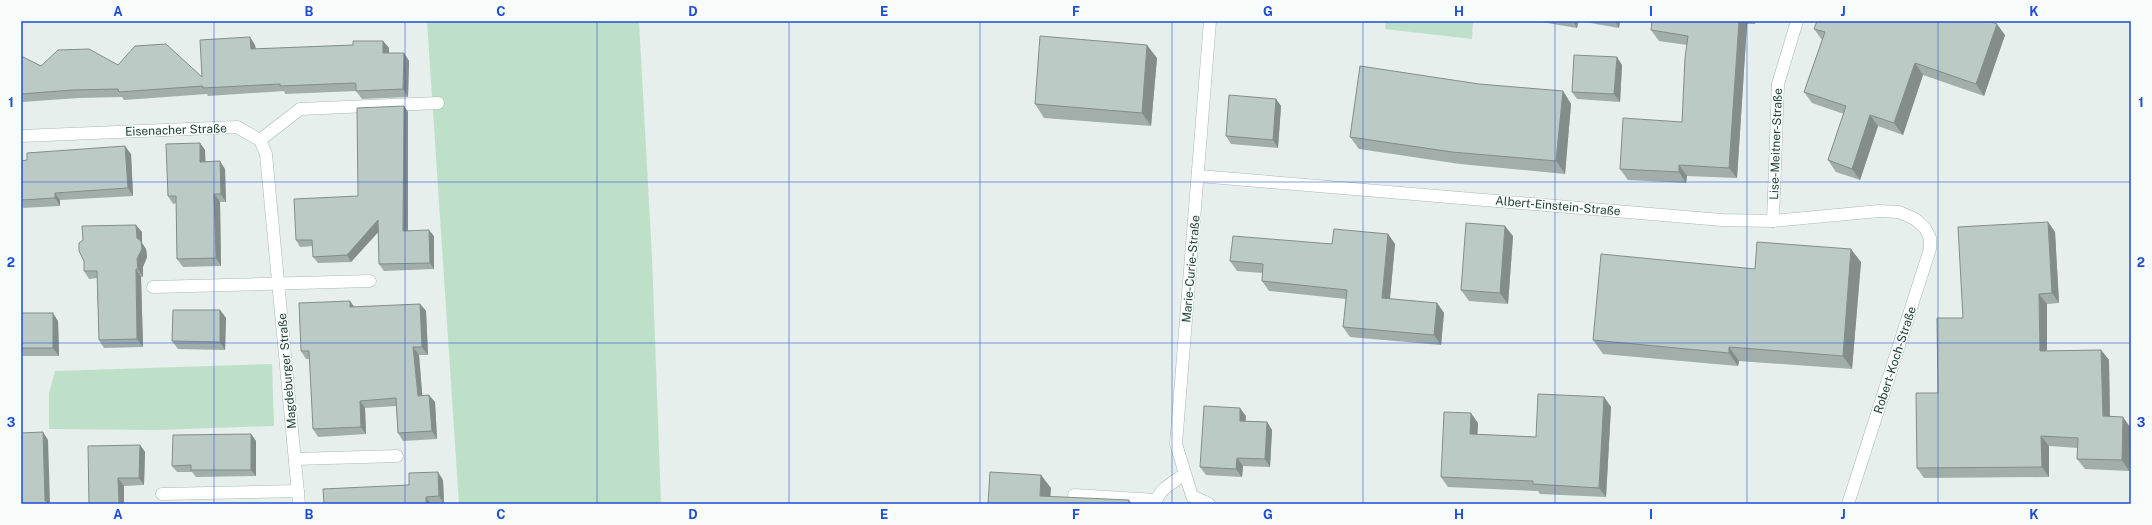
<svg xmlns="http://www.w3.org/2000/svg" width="2152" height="525" viewBox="0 0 2152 525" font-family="'Public Sans',sans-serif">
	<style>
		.green { fill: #bfe0c8 }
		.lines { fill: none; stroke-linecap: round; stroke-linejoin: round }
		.minor-casing { stroke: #a8b8b2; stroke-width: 13 }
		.minor { stroke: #fff; stroke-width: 12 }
		.wall { fill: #a1aea9 }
		.shaded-wall { fill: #838d89 }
		.building { fill: #bbcac4; stroke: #838d89 }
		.grid { fill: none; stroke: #1d4ed8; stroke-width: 1; stroke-opacity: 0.55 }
		.labels { text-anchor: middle; stroke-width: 3; stroke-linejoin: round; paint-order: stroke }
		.street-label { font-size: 12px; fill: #24423a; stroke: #f7fbf9 }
		.neatline { fill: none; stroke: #1d4ed8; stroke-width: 1.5 }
		.grid-label { font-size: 13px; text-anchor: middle; font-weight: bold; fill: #1d4ed8 }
	</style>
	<rect width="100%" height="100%" fill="#e6efeb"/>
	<g class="green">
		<path d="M427,21H639L652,257L661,504H459Z"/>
		<path d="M1386,21H1473L1472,39L1385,29Z"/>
		<path d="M272,364L274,426L157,430L49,429V393L55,371Z"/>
	</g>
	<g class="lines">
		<g class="minor-casing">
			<g id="minor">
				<path d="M21,136L237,127L260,140"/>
				<path d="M260,140L266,154L299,504"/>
				<path d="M260,140L300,109L438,103"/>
				<path d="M1199,176L1722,220L1773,221L1879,211L1899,212L1915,219L1925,228L1930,238V249L1848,504"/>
				<path d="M1773,221L1778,84L1797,21"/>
				<path d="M153,287L370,281"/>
				<path d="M295,459L397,456"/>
				<path d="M162,494L298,491"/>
				<path d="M1074,495L1156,500"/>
				<path d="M1156,504C1156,491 1175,481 1185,474"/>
				<path d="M1209,504L1192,496L1176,444L1210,21"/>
			</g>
		</g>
		<use href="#minor" class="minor"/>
	</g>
	<g class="wall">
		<path d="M1535,21H1620L1619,28L1579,21L1577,28Z"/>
		<path d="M1652,21H1756L1755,24H1747L1737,178L1687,176L1686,183L1628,180L1620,169L1682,122L1687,45L1659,41L1651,30Z"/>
		<path d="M1814,29L2005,35L1984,96L1923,75L1903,135L1878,126L1860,180L1836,172L1828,160L1844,114L1812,103L1804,92L1822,40Z"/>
		<path d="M383,41L389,48V53H404L409,61L408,97L362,99L356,91L285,94L284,91L208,96L207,94L124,100L122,97L79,98L21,102V56L41,66L118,65L202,77L255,45L256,49L353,45Z"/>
		<path d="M1157,58L1151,126L1044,118L1035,104Z"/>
		<path d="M1622,65L1620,102L1577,99L1572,92Z"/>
		<path d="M1479,84L1563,91L1571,104L1565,174L1460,164L1359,149L1350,137Z"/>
		<path d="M1276,99L1281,106L1278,148L1231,144L1226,136Z"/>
		<path d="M404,106L408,112V230L434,236V269L384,271L379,264L378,231L351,262L318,263L313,257V246L300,247L296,240L358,196Z"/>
		<path d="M200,143L205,150V162L225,169L226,202H220L221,266L183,267L177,259L176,203L173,204L168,196Z"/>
		<path d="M131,154L133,196L60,200V206L21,208V161Z"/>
		<path d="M2048,222L2055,232L2059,303L2047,304V351L2101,350L2109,360L2110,416L2130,427L2129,471L2085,469L2077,459L2078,448L2049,446V477L1924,478L1917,468L1938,393Z"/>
		<path d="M142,232V243L146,249L147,257L143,267V277H141L143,347L104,348L99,340L97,278L89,279L84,271Z"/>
		<path d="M1388,234L1395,244L1390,299L1437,303L1444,313L1441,345L1350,337L1343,327L1346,299L1269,291L1262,281L1263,273L1237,271L1230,261L1332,244Z"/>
		<path d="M1513,236L1508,304L1469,301L1461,290Z"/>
		<path d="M1861,262L1852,369L1739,361L1738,366L1603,354L1593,340L1755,269Z"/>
		<path d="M350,301L354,307L420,304L426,311L428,355H419L422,395L435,402L437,439L403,441L398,433L396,406L365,408L366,434L318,437L313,429L310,359H306L301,351Z"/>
		<path d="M220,310L226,318L225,350L178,349L172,341Z"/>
		<path d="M21,313L58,321L59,356H21Z"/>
		<path d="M1604,397L1611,407L1606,497L1540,494L1538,491L1448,487L1441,477L1478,423L1477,434L1536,437Z"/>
		<path d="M1246,416L1245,421L1267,422L1272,430L1270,467L1243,466L1242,477L1206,475L1200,467Z"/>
		<path d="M251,434L256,441V476L196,477L192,472H177L172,466Z"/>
		<path d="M140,445L145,452L144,485L124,486L89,504Z"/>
		<path d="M443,480L444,504H324L409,485Z"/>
	</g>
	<g class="shaded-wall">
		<path d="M1573,21H1578L1577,28Z"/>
		<path d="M1615,21H1620L1619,28Z"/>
		<path d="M1739,21H1745L1747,24L1737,178L1729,168Z"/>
		<path d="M1997,24L2005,35L1984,96L1976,84Z"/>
		<path d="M250,37L255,45L256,57L251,49Z"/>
		<path d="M383,41L389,48V61L383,53Z"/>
		<path d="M1147,45L1157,58L1151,126L1142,113Z"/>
		<path d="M404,53L409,61L408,97L403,89Z"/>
		<path d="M1617,57L1622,65L1620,102L1614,94Z"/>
		<path d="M1915,63L1923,75L1903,135L1894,123Z"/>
		<path d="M1563,91L1571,104L1565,174L1556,161Z"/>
		<path d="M1276,99L1281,106L1278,148L1273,140Z"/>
		<path d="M404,106L408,112V237L403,231Z"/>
		<path d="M1870,115L1878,126L1860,180L1852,169Z"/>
		<path d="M200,143L205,150L206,170L200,162Z"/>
		<path d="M125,146L131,154L133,196L128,188Z"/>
		<path d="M220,161L225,169L226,202L221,194Z"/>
		<path d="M1679,165L1687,176L1686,183L1679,172Z"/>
		<path d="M55,193L60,200V206L55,198Z"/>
		<path d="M214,194L220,202L221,266L216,258Z"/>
		<path d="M378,220L383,227L351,262L347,255Z"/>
		<path d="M2048,222L2055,232L2059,303L2052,293Z"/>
		<path d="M136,225L142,232V243L146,249L147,257L143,267V277L138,269Z"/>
		<path d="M1505,226L1513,236L1508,304L1500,293Z"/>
		<path d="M429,230L434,236V269L430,263Z"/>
		<path d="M1388,234L1395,244L1389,308L1382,298Z"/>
		<path d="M1851,249L1861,262L1852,369L1843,356Z"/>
		<path d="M136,269L141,277L143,347L137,339Z"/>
		<path d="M2039,294L2047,304V361L2040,351Z"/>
		<path d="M350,301L355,308L350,307Z"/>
		<path d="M1437,303L1444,313L1441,345L1434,335Z"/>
		<path d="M420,304L426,311L428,355L422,347Z"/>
		<path d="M220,310L226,318L225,350L220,342Z"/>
		<path d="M53,313L58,321L59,356L53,348Z"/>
		<path d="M413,347L419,355L423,403L418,396Z"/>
		<path d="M1729,347L1739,361L1738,366L1729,353Z"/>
		<path d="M2101,350L2109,360L2110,426L2103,416Z"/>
		<path d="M429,395L435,402L437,439L432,431Z"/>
		<path d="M1604,397L1611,407L1606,497L1599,488Z"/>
		<path d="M360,401L365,408L366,434L361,427Z"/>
		<path d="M1240,408L1246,416L1245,428L1240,421Z"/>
		<path d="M1471,413L1478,423L1477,444L1470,434Z"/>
		<path d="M2123,417L2130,427L2129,471L2122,460Z"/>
		<path d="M1267,422L1272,430L1270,467L1265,459Z"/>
		<path d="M43,432L48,440L50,504H47L45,501Z"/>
		<path d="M251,434L256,441V476L251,470Z"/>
		<path d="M2041,436L2049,446V477L2042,467Z"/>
		<path d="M140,445L145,452L144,485L139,478Z"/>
		<path d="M1237,458L1243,466L1242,477L1236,469Z"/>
		<path d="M438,472L443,480L444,504L439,496Z"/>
		<path d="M1041,475L1051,488L1050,504L1040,496Z"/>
		<path d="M118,478L124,486V504H119Z"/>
		<path d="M426,497L431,504H426Z"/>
		<path d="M1129,500L1132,504H1129Z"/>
	</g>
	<g class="building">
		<path d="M1652,21H1739L1729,168L1679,165V172L1620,169L1623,118L1682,122L1685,58L1688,36L1651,30Z"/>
		<path d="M1817,21H1989L1997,24L1976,84L1915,63L1894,123L1870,115L1852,169L1828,160L1846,106L1804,92L1825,32L1814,29Z"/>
		<path d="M1040,36L1147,45L1142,113L1035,104Z"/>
		<path d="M250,37L251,49L353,45V41H383V53H404L403,89L356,91V84L354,83L280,86V84L203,88V86L119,92L118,89L73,90L21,94V56L41,66L58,50L89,49L118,65L135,46L166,44L202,77L200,40Z"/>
		<path d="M1574,55L1617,57L1614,94L1572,92Z"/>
		<path d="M1360,66L1479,84L1563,91L1556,161L1452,152L1350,137Z"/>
		<path d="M1229,95L1276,99L1273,140L1226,136Z"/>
		<path d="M404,106L403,231L429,230L430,263L379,264L378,220L347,255L313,257L312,240H296L294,199L358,196L357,108Z"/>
		<path d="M200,143V162L220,161L221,194H214L216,258L177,259L176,196H168L166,144Z"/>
		<path d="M125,146L128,188L55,193V198L21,200V161L27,160V153Z"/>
		<path d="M2048,222L2052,293L2039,294L2040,351L2101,350L2103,416L2123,417L2122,460L2077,459L2078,438L2041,436L2042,467L1917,468L1916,393H1938L1937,318H1963L1958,227Z"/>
		<path d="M1466,223L1505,226L1500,293L1461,290Z"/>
		<path d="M136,225L137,238L141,241L142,249L137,259L138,269H136L137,339L99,340L97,271H84V261L79,251V243L83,240L82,226Z"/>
		<path d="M1334,229L1388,234L1382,298L1437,303L1434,335L1343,327L1347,290L1262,281L1263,264L1230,261L1233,236L1332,244Z"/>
		<path d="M1757,242L1851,249L1843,356L1729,347V353L1593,340L1601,254L1755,269Z"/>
		<path d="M350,301V307L420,304L422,347H413L418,396L429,395L432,431L398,433L396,398L360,401L361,427L313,429L309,351H301L299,303Z"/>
		<path d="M173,310H220V342L172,341Z"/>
		<rect x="21" y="313" width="32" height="35"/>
		<path d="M1538,394L1604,397L1599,488L1533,484V481L1441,477L1444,412L1471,413L1470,434L1536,437Z"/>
		<path d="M1204,406L1240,408V421L1267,422L1265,459L1237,458L1236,469L1200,467Z"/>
		<path d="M43,432L45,501H47V504H21V433Z"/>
		<path d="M251,434V470H191V465L172,466L173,435Z"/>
		<path d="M140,445L139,478H118L119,504H89L88,446Z"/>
		<path d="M438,472L439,496L426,497V504H324L323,489L409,485V473Z"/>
		<path d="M990,472L1041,475L1040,496L1129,500V504H988Z"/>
	</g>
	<path class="grid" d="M214,21V504M405,21V504M597,21V504M789,21V504M980,21V504M1172,21V504M1363,21V504M1555,21V504M1747,21V504M1938,21V504M21,182H2131M21,343H2131"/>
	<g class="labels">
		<g class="street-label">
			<text transform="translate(176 130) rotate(-2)" y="4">Eisenacher Straße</text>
			<text transform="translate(1776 144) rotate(-88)" y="4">Lise-Meitner-Straße</text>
			<text transform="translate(1558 206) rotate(5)" y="4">Albert-Einstein-Straße</text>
			<text transform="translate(1191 269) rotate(-85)" y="4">Marie-Curie-Straße</text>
			<text transform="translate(1895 360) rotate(-72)" y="4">Robert-Koch-Straße</text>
			<text transform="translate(287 371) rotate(-95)" y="4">Magdeburger Straße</text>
		</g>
	</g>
	<rect width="2152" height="525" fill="none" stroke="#f7fbf9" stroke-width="44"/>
	<rect x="22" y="22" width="2108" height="481" class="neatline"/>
	<g class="grid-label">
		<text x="118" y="16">A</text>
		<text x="309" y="16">B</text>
		<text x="501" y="16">C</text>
		<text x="693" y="16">D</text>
		<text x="884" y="16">E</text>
		<text x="1076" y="16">F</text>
		<text x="1268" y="16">G</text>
		<text x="1459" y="16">H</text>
		<text x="1651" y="16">I</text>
		<text x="1843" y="16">J</text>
		<text x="2034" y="16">K</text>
		<text x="11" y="107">1</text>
		<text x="2141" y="107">1</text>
		<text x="11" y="267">2</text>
		<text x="2141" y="267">2</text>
		<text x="11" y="427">3</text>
		<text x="2141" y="427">3</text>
		<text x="118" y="519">A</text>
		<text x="309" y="519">B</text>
		<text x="501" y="519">C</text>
		<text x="693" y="519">D</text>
		<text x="884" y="519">E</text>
		<text x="1076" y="519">F</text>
		<text x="1268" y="519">G</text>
		<text x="1459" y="519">H</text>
		<text x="1651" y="519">I</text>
		<text x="1843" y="519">J</text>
		<text x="2034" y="519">K</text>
	</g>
</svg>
